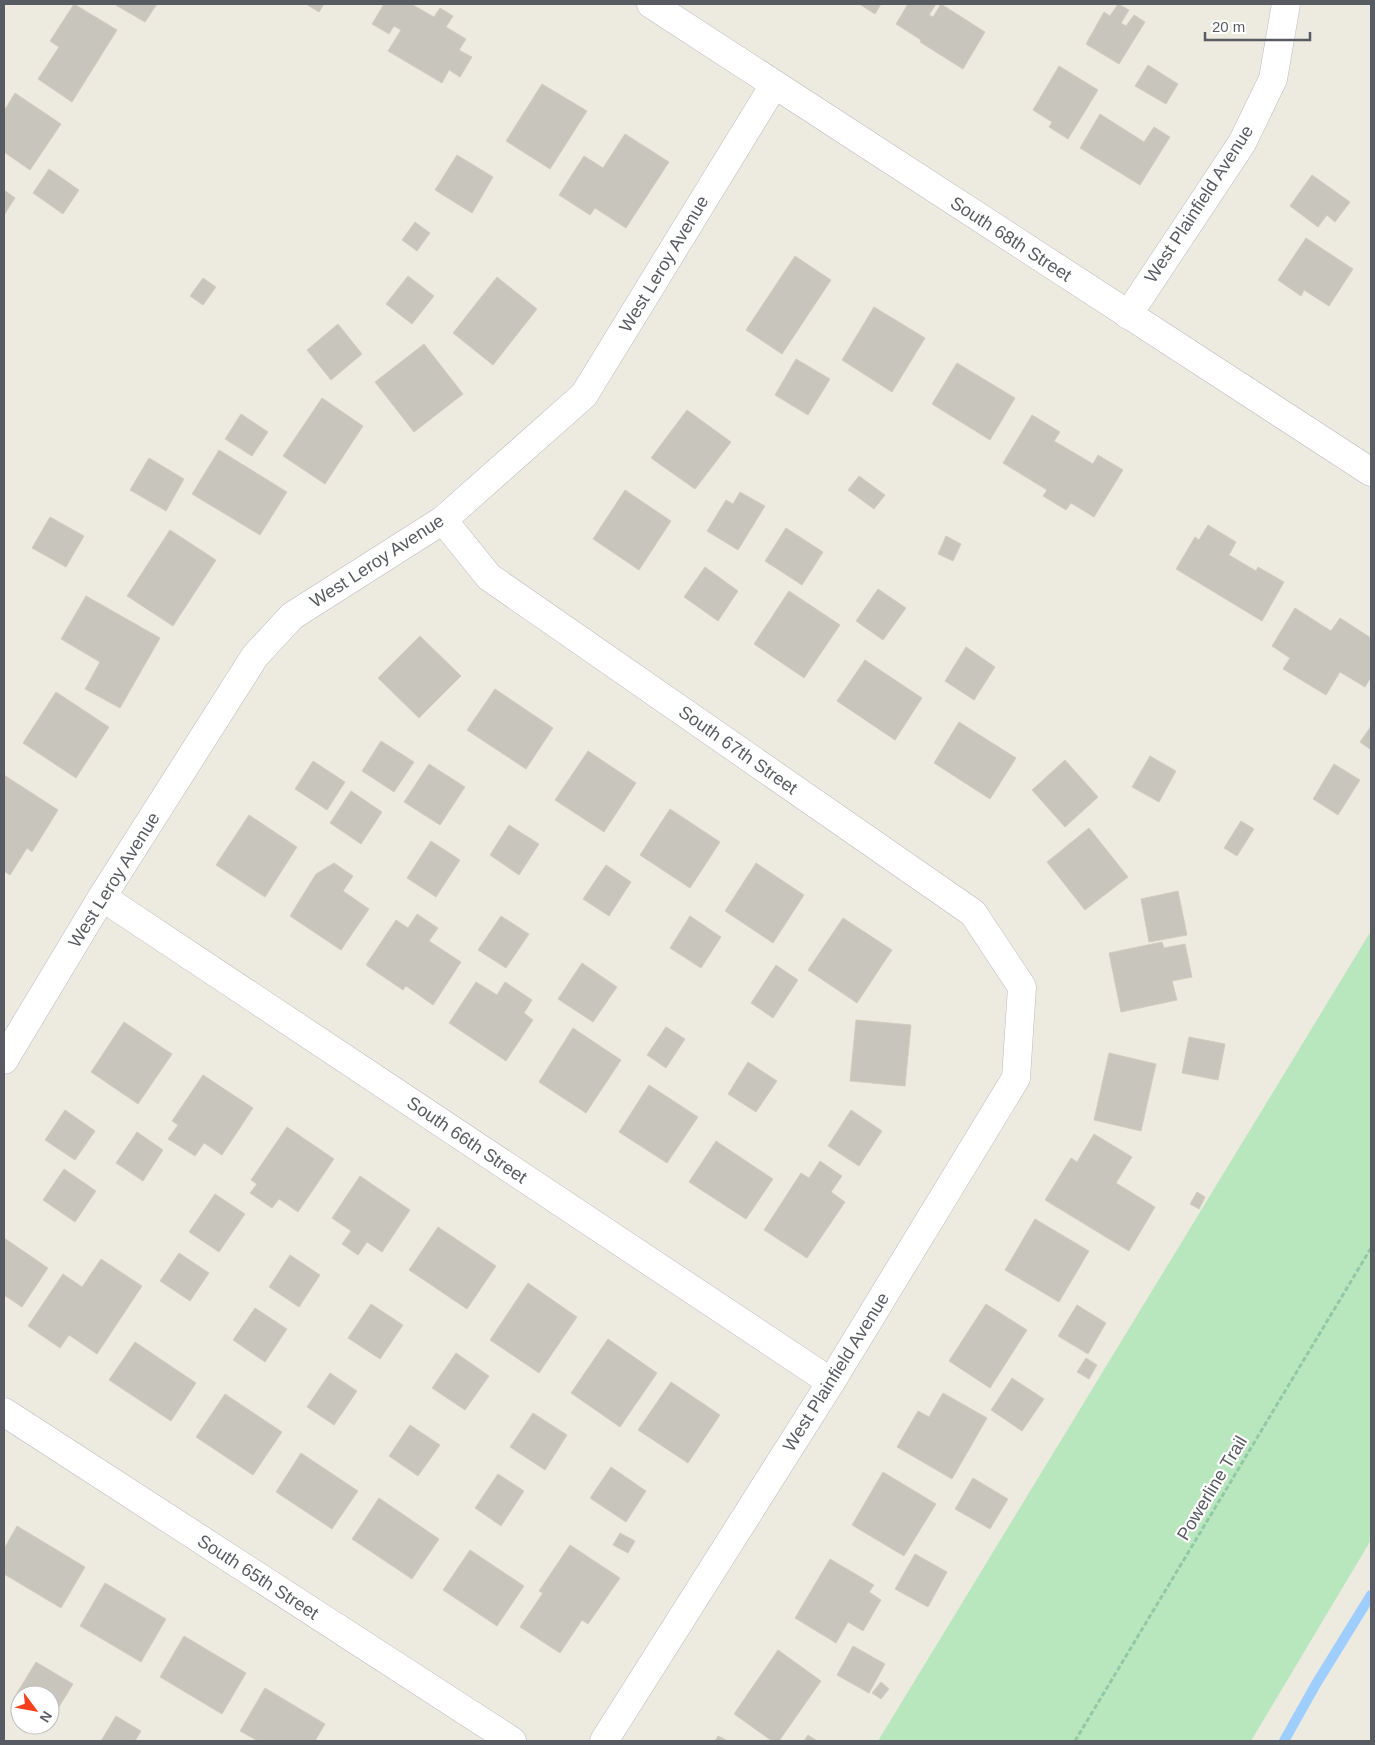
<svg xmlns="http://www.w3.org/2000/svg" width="1375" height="1745" viewBox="0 0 1375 1745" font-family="Arial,sans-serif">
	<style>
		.green { fill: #b9e7bd }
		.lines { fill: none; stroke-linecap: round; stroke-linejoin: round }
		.stream { stroke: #9ecdff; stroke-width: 10 }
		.building { fill: #c8c5bc; stroke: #d2cdbd }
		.minor-casing { stroke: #b8bac0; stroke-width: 29 }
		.tertiary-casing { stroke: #b8bac0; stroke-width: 29 }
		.path { stroke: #92c8a6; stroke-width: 3; stroke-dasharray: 5 2.5; stroke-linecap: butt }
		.minor { stroke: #fff; stroke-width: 28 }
		.tertiary { stroke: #fff; stroke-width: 28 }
		.labels { text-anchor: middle; stroke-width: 4.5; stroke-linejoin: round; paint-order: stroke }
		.street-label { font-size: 18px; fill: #585c62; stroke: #fff }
	</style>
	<rect width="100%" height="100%" fill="#edebdf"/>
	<path class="green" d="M1371,931V1540L1251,1741H878Z"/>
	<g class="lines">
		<path class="stream" d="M1284,1741L1316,1684L1371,1595"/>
	</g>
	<g class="building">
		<path d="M74,4L117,30L72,102L38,79L59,47L50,41Z"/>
		<path d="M114,4H157L145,22Z"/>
		<path d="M306,4H324L319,12Z"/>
		<path d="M384,4H411L434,17L440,8L453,16L446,27L466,39L459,50L472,57L460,77L449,70L442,83L388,51L401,30L394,26L389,34L372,24Z"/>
		<path d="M859,4H881L875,14Z"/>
		<path d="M908,4H936L929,15L933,17L941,4L985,32L963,69L920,42L921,40L896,24Z"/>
		<path d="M1118,4L1129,10L1121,23L1126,26L1134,15L1145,22L1119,64L1086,44L1104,12L1110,16Z"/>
		<path d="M1148,65L1178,84L1166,104L1135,86Z"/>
		<path d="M1059,66L1098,90L1068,139L1049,127L1052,122L1033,110Z"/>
		<path d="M542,84L587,111L550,169L506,141Z"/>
		<path d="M15,93L61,124L30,170L4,152V111Z"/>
		<path d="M1100,114L1144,142L1154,127L1170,137L1140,185L1080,148Z"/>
		<path d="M625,134L669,162L626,228L595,208L590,215L559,195L584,156L603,168Z"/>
		<path d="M457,155L493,177L472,213L435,190Z"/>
		<path d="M49,169L79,190L63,214L33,193Z"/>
		<path d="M1312,175L1350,202L1335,222L1327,215L1318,227L1290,206Z"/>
		<path d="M4,190L15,198L4,215Z"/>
		<path d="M415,222L430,233L417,251L402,240Z"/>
		<path d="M1306,238L1353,269L1329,306L1304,290L1301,296L1278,280Z"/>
		<path d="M795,256L831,280L782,354L746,330Z"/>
		<path d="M408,276L434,296L412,324L386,304Z"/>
		<path d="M497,277L537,309L493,365L453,333Z"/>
		<path d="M203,278L216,287L203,305L190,296Z"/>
		<path d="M874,307L925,338L892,392L842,360Z"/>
		<path d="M338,324L362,354L331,380L307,350Z"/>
		<path d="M424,344L463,394L414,432L375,382Z"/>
		<path d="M796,359L830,379L808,415L775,395Z"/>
		<path d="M957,363L1015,398L990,440L932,404Z"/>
		<path d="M322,398L363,426L325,484L283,456Z"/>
		<path d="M687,410L731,442L695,489L651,458Z"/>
		<path d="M241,414L268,432L252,456L225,439Z"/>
		<path d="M1032,415L1060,432L1054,441L1093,464L1098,455L1123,470L1094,517L1071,503L1066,510L1043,496L1047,490L1003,463Z"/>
		<path d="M219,450L287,492L260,535L192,494Z"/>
		<path d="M149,458L184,479L166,511L130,490Z"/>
		<path d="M859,476L885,495L874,509L848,490Z"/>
		<path d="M625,490L671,521L639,570L593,539Z"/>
		<path d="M740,492L765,506L738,550L707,531L726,500L733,504Z"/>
		<path d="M50,517L84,536L66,567L32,548Z"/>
		<path d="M1208,525L1236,542L1229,555L1256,571L1258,567L1284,582L1262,621L1176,569L1195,537L1199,540Z"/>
		<path d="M786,528L823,552L802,585L765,561Z"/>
		<path d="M170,530L216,560L173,626L127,596Z"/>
		<path d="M946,536L961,544L953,561L938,554Z"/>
		<path d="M705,567L738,591L718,621L684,597Z"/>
		<path d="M878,589L906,608L883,640L856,621Z"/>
		<path d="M789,591L840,625L804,678L754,644Z"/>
		<path d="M86,596L160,638L120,708L85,689L100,662L61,639Z"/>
		<path d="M1295,608L1331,631L1340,618L1371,638V677L1365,687L1340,672L1326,695L1283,669L1290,658L1272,646Z"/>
		<path d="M420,636L461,676L419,718L378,678Z"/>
		<path d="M966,647L995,667L974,700L945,681Z"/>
		<path d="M865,660L922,698L895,740L837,701Z"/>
		<path d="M495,689L553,728L526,769L467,730Z"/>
		<path d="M56,692L109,727L76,778L23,743Z"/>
		<path d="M959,722L1016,758L990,799L934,763Z"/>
		<path d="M1371,726V750L1360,742Z"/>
		<path d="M381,741L414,762L394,792L362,771Z"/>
		<path d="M588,751L636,783L604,832L555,800Z"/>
		<path d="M1150,756L1176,771L1159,802L1132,787Z"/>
		<path d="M1065,760L1098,797L1065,827L1032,790Z"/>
		<path d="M313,761L345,782L327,810L295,789Z"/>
		<path d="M429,764L465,787L440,825L404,802Z"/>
		<path d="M1334,764L1360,780L1338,815L1313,799Z"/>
		<path d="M4,775L58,810L32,852L27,848L10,875L4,871Z"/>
		<path d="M351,791L382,812L361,844L330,823Z"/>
		<path d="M670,809L720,842L690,888L640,855Z"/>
		<path d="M249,815L297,847L265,897L216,865Z"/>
		<path d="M1241,821L1254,829L1237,856L1224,848Z"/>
		<path d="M509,825L539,844L519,875L490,855Z"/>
		<path d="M1089,828L1128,877L1085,910L1047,862Z"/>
		<path d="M431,841L460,860L436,897L407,878Z"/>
		<path d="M334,863L353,876L343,891L369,909L341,950L290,916L316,874Z"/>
		<path d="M756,863L804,895L773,943L725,911Z"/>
		<path d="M606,865L631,882L609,916L583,899Z"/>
		<path d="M1178,891L1187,935L1149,942L1141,899Z"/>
		<path d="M417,914L438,928L429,941L461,962L433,1005L406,986L403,990L366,965L396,920L408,928Z"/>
		<path d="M501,916L529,934L506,968L478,950Z"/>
		<path d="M690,916L721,937L701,968L670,948Z"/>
		<path d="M843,918L892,950L857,1003L808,970Z"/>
		<path d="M1162,942L1164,948L1185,944L1192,977L1172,981L1177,1000L1121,1012L1109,953Z"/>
		<path d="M582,963L617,987L593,1022L558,999Z"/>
		<path d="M776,965L798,980L773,1018L751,1003Z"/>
		<path d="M476,982L497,995L505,982L532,1000L524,1013L533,1020L506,1061L449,1023Z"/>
		<path d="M856,1020L911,1025L905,1086L850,1081Z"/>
		<path d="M124,1022L172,1054L138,1104L91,1072Z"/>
		<path d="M666,1027L685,1039L666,1068L647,1055Z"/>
		<path d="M573,1028L621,1060L586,1113L539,1082Z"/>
		<path d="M1189,1037L1225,1044L1218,1080L1182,1073Z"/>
		<path d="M1109,1053L1156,1064L1141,1131L1094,1120Z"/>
		<path d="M748,1062L777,1081L756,1112L728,1094Z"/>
		<path d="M203,1075L253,1108L222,1155L204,1143L195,1156L168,1139L178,1125L172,1121Z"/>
		<path d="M649,1085L698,1117L667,1163L619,1132Z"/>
		<path d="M65,1110L95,1131L75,1160L45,1140Z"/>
		<path d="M851,1110L882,1131L859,1166L828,1146Z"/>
		<path d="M287,1127L334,1159L298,1212L279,1199L272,1208L250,1193L257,1184L251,1180Z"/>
		<path d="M137,1132L163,1150L143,1181L116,1163Z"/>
		<path d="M1094,1134L1132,1157L1116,1183L1155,1207L1129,1251L1045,1200L1071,1158L1077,1162Z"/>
		<path d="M716,1141L773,1179L746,1219L689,1182Z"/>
		<path d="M820,1161L842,1176L831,1192L845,1202L807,1258L764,1230L801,1173L809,1178Z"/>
		<path d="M64,1169L96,1191L75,1222L43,1200Z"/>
		<path d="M360,1176L410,1210L382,1252L367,1242L358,1255L342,1244L351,1231L332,1218Z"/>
		<path d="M1197,1192L1205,1197L1199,1209L1190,1204Z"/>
		<path d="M215,1194L245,1214L219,1252L189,1232Z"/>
		<path d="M1035,1219L1089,1251L1059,1302L1005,1270Z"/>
		<path d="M438,1227L496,1266L467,1309L409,1270Z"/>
		<path d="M4,1238L48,1268L22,1307L4,1295Z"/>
		<path d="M179,1253L209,1273L190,1301L160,1281Z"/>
		<path d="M290,1255L320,1275L299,1307L269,1287Z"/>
		<path d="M101,1259L142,1286L97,1354L69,1335L60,1348L28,1326L63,1274L82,1287Z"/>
		<path d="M528,1283L577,1317L539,1373L490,1340Z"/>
		<path d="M371,1304L403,1325L380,1359L348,1338Z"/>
		<path d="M986,1304L1027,1330L990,1388L949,1361Z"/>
		<path d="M1077,1305L1106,1323L1088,1354L1058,1336Z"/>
		<path d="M255,1308L287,1329L265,1362L233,1340Z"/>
		<path d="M608,1339L657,1373L620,1427L571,1393Z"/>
		<path d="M135,1342L196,1383L171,1421L109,1380Z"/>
		<path d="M456,1353L489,1376L465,1410L432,1388Z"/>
		<path d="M1086,1358L1097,1365L1089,1379L1077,1372Z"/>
		<path d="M330,1373L357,1391L334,1425L307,1407Z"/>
		<path d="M1012,1378L1044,1399L1022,1431L991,1410Z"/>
		<path d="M671,1382L720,1415L688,1463L638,1430Z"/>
		<path d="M943,1393L987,1418L952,1479L897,1447L918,1411L929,1417Z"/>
		<path d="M225,1394L282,1432L253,1475L196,1437Z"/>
		<path d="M533,1413L567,1435L545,1470L510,1447Z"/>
		<path d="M410,1425L440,1445L418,1476L389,1456Z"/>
		<path d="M301,1453L358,1491L332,1529L276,1492Z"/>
		<path d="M611,1467L646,1491L626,1522L590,1498Z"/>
		<path d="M883,1472L936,1504L904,1556L852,1525Z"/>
		<path d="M498,1474L524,1491L501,1526L475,1508Z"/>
		<path d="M973,1478L1008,1499L990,1529L955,1509Z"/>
		<path d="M379,1498L439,1539L412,1579L352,1539Z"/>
		<path d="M17,1526L85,1567L61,1608L4,1574V1549Z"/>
		<path d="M620,1533L635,1541L628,1553L613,1545Z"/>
		<path d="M570,1545L620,1578L588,1624L582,1620L560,1653L520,1627L543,1593L539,1591Z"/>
		<path d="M470,1550L524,1586L497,1626L443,1590Z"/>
		<path d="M915,1554L947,1572L928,1607L895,1589Z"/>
		<path d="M830,1559L874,1585L869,1592L881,1600L863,1631L848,1622L836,1643L795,1618Z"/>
		<path d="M105,1583L166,1619L141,1662L80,1626Z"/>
		<path d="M184,1636L246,1673L222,1714L160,1677Z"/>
		<path d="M853,1646L885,1664L869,1693L837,1675Z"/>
		<path d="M778,1650L821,1681L779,1741H772L734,1714Z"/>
		<path d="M36,1662L73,1684L51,1720L50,1719V1695H20V1702L14,1698Z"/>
		<path d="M881,1682L889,1689L881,1699L872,1693Z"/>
		<path d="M265,1688L325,1724L315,1741H258L240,1731Z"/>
		<path d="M116,1716L141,1731L135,1741H101Z"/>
		<path d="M808,1735L817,1741H804Z"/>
		<path d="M718,1736L728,1741H715Z"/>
	</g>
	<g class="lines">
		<g class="minor-casing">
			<g id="minor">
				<path d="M1128,315L1242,143L1273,79L1286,4"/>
				<path d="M443,520L489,577L973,913L1022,987L1016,1078L831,1382L604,1741"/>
				<path d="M102,897L831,1382"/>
				<path d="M4,1060L102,897L255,656L292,616L443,520L584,395L774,85"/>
				<path d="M4,1412L512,1741"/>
			</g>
		</g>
		<g class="tertiary-casing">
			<path id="tertiary" d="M651,4L1371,472"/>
		</g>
		<path class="path" d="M1075,1741L1371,1248"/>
		<use href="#minor" class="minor"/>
		<use href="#tertiary" class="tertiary"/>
	</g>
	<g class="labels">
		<g class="street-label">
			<text transform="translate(1199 204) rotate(-57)" y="6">West Plainfield Avenue</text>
			<text transform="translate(1011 239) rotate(33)" y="6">South 68th Street</text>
			<text transform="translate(664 264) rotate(-59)" y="6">West Leroy Avenue</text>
			<text transform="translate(377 561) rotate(-33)" y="6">West Leroy Avenue</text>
			<text transform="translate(738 750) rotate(35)" y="6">South 67th Street</text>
			<text transform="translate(114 880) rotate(-58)" y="6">West Leroy Avenue</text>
			<text transform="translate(467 1140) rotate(34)" y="6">South 66th Street</text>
			<text transform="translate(836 1372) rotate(-58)" y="6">West Plainfield Avenue</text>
			<text transform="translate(1212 1488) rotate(-59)" y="6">Powerline Trail</text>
			<text transform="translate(258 1577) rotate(33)" y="6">South 65th Street</text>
		</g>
	</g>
	<rect width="1375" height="1745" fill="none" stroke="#585c62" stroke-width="10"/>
	<g transform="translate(35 1710) rotate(122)"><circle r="24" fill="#ffffff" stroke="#bcbec0"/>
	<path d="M0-4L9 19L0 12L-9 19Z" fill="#f73f1b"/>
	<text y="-8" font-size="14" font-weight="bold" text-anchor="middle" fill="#585c62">N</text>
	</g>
	<path d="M1205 32v8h105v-8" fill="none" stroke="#585c62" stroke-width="2.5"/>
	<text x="1212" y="32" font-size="15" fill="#585c62" stroke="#ffffff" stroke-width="4" paint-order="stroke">20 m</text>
</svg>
